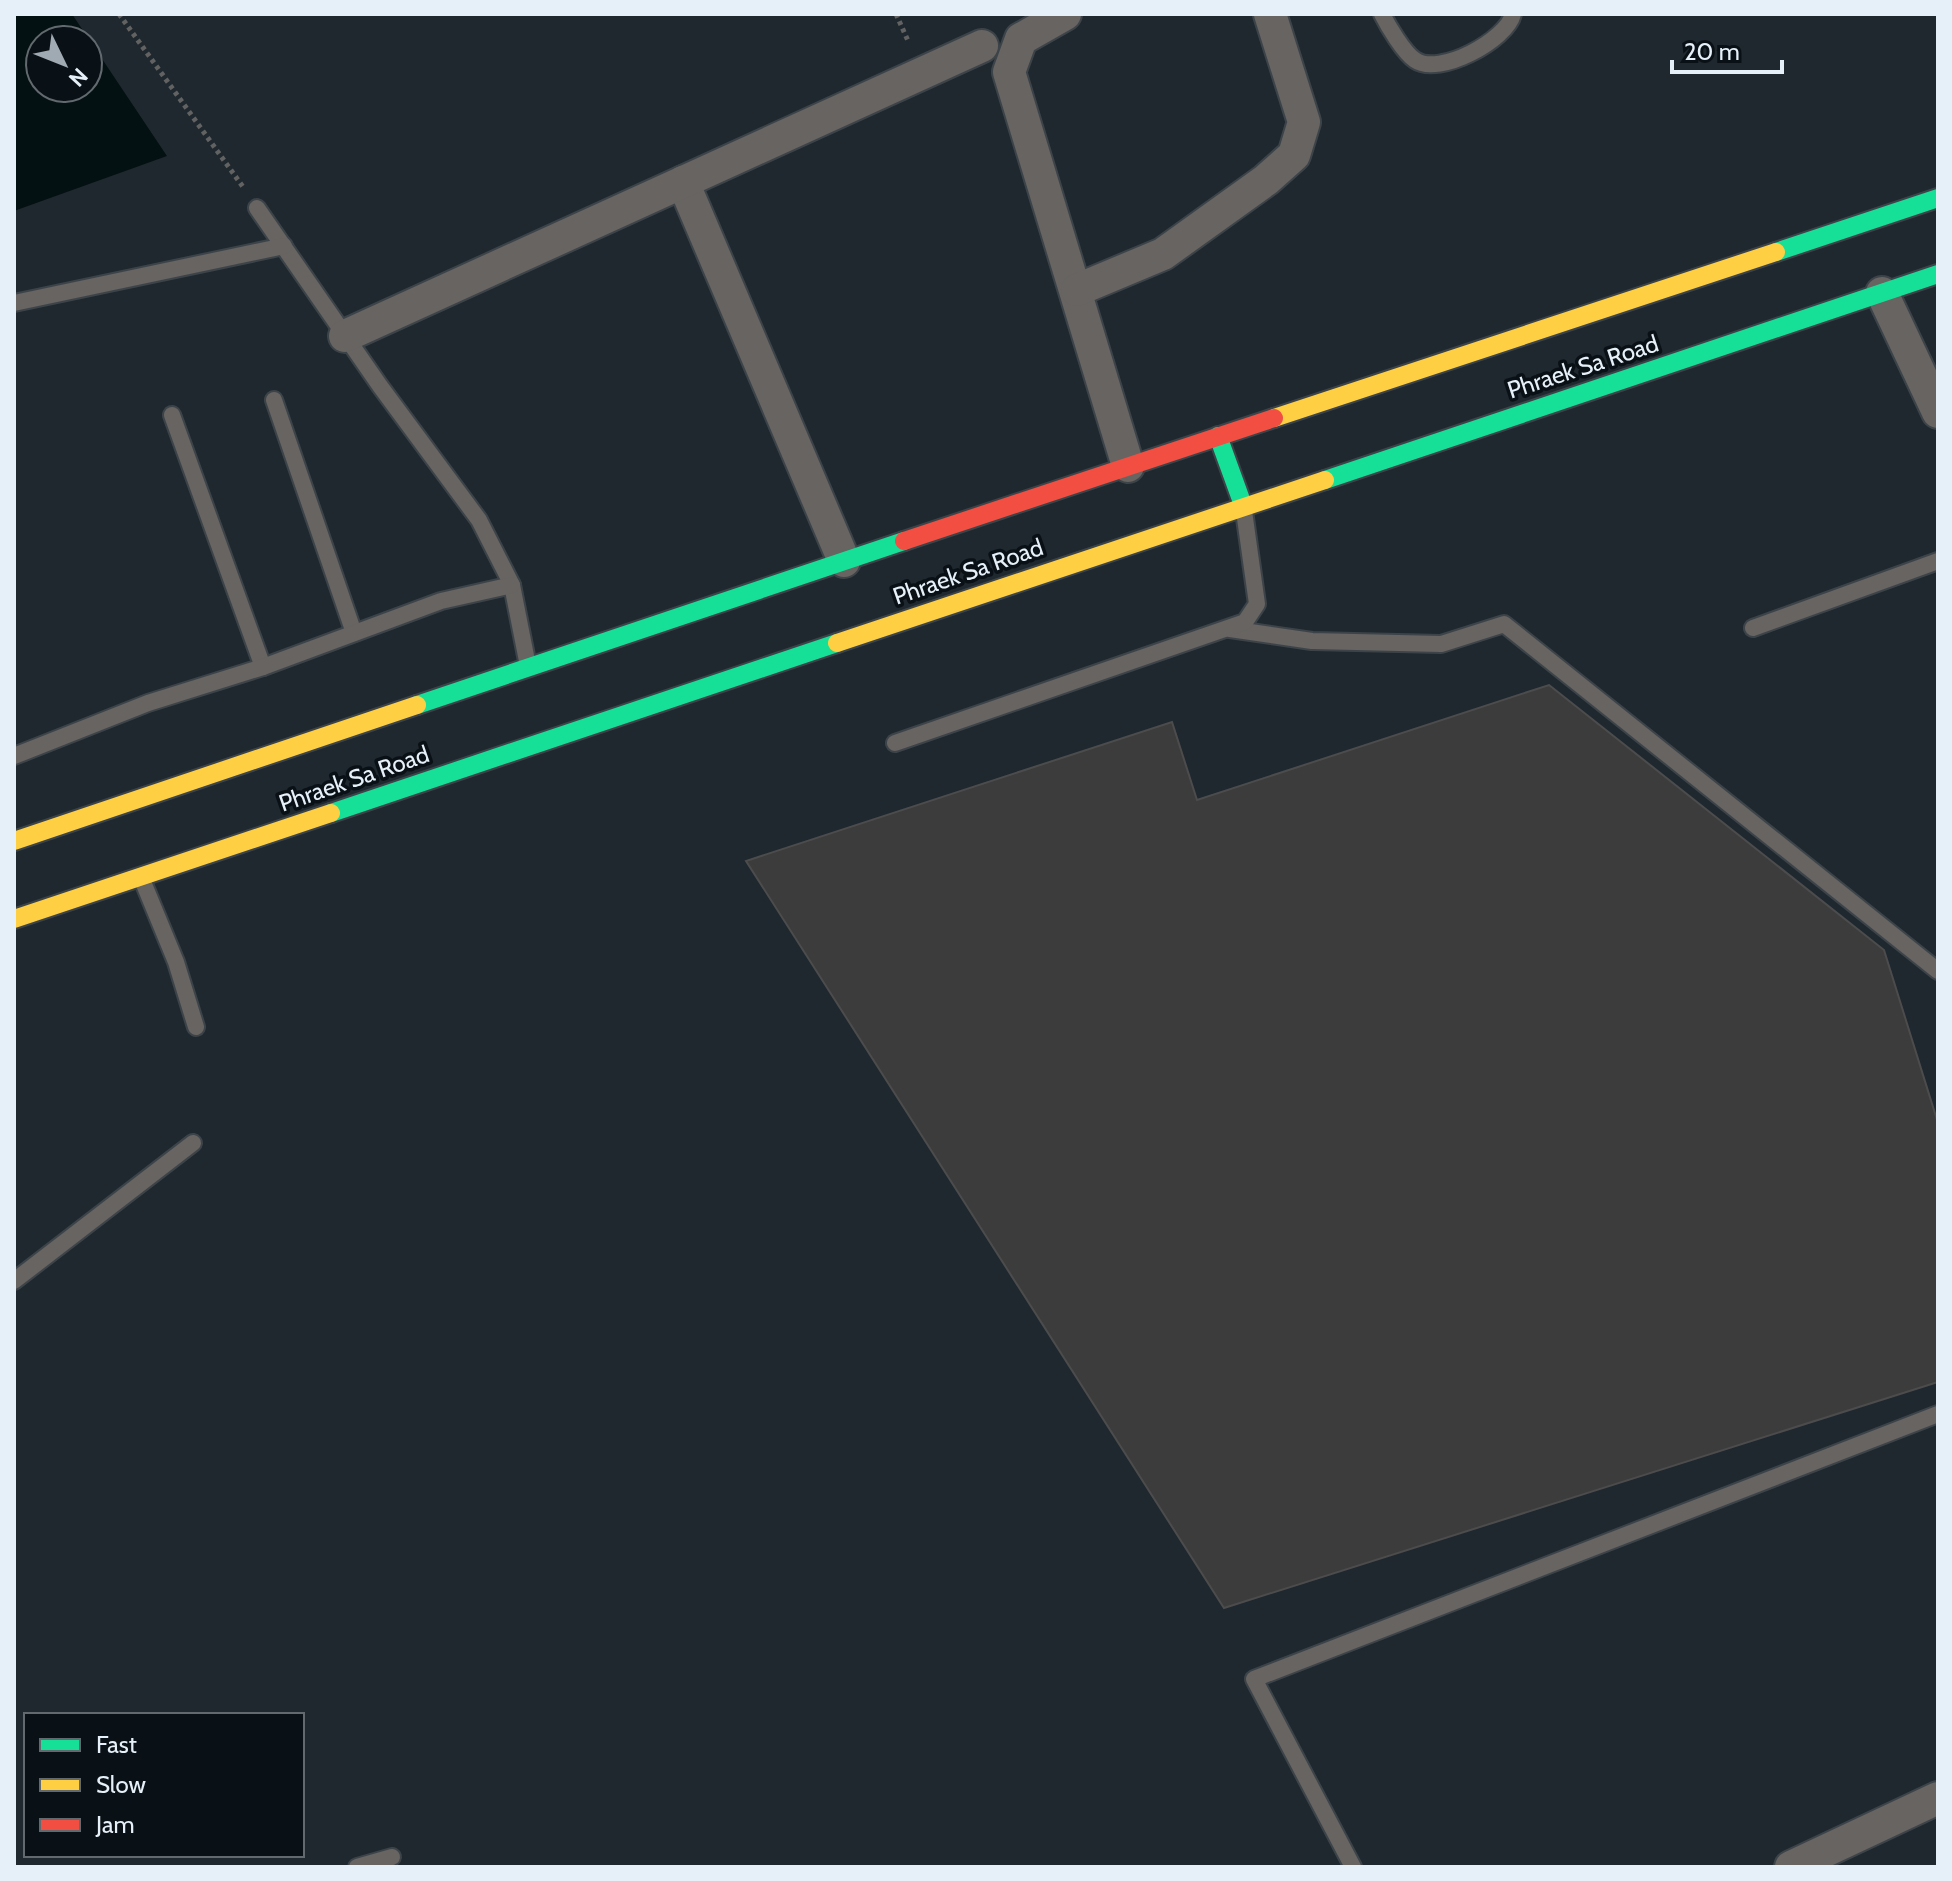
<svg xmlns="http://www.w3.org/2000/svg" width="1952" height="1881" viewBox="0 0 1952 1881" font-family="Cabin,sans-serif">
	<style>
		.water { fill: #041112; fill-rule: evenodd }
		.building { fill: #3c3c3d; stroke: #4c4c4d; stroke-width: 2 }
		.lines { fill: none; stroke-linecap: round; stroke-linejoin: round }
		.lane-casing { stroke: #3d4449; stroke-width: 20 }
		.street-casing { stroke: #3d4449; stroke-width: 36 }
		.fast-casing { stroke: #3d4449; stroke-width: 22 }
		.slow-casing { stroke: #3d4449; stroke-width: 22 }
		.jam-casing { stroke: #3d4449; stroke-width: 22 }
		.path { stroke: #616261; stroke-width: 5; stroke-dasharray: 4 4; stroke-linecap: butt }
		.lane { stroke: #676462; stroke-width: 16 }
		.street { stroke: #676462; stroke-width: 32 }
		.fast { stroke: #16e098; stroke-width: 18 }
		.slow { stroke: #ffcf43; stroke-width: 18 }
		.jam { stroke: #f24e42; stroke-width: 18 }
		.labels { text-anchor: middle; stroke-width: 7; stroke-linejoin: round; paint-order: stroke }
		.street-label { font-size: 24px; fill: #e6f0f8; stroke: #0a1116 }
	</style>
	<rect width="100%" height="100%" fill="#1f282f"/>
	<path class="water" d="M14,14H72L167,156L14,211ZM40,40H88V88H40Z"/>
	<path class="building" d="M1549,685L1884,950L1938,1123V1382L1224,1608L746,861L1172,722L1197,800Z"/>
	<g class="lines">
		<g class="lane-casing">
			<g id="lane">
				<path d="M1382,14C1388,26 1404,53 1415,60C1439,77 1507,40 1513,14"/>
				<path d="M257,208L380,386L479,520L512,585L528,666"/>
				<path d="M14,303L284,246"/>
				<path d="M274,400L354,633"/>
				<path d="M172,415L263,667"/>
				<path d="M1753,628L1938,561"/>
				<path d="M1230,629L1312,641L1441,644L1504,624L1938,971"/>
				<path d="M895,743L1245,622L1257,604L1244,511"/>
				<path d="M14,756L148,703L263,667L441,601L512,585"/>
				<path d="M141,877L176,962L196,1027"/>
				<path d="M14,1281L193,1143"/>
				<path d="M357,1867L392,1857"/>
				<path d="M1353,1867L1254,1679L1938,1414"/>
			</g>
		</g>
		<g class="street-casing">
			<g id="street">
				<path d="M1065,14L1021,39L1009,72L1128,466"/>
				<path d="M683,182L844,561"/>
				<path d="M1077,290L1163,254L1266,180L1294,155L1304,122L1270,14"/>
				<path d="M1882,293L1938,412"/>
				<path d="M345,336L982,46"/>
				<path d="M1791,1867L1938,1798"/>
			</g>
		</g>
		<g class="fast-casing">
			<g id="fast">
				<path d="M1776,252L1938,198"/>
				<path d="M1218,436L1243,505"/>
				<path d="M1325,480L1938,274"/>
				<path d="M417,705L904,541"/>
				<path d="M331,813L837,643"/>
			</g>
		</g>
		<g class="slow-casing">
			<g id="slow">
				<path d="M1274,418L1776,252"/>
				<path d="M837,643L1325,480"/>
				<path d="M14,841L417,705"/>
				<path d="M14,919L331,813"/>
			</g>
		</g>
		<g class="jam-casing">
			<path id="jam" d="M904,541L1274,418"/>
		</g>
		<g class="path">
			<path d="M119,14L243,187"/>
			<path d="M896,14L909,43"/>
		</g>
		<use href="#lane" class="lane"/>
		<use href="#street" class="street"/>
		<use href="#fast" class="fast"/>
		<use href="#slow" class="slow"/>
		<use href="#jam" class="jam"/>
	</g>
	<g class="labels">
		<g class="street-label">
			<text transform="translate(1583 367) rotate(-18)" y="8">Phraek Sa Road</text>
			<text transform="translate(968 572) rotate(-19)" y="8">Phraek Sa Road</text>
			<text transform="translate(354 779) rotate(-19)" y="8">Phraek Sa Road</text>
		</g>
	</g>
	<rect width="1952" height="1881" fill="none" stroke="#e6f0f8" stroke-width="32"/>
	<rect x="24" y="1713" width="280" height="144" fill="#0a1116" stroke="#626a70" stroke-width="2"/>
	<rect x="40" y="1739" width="40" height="12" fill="#16e098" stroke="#626a70" stroke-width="2"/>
	<text x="96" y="1753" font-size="24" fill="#e6f0f8">Fast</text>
	<rect x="40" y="1779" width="40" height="12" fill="#ffcf43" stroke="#626a70" stroke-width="2"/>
	<text x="96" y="1793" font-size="24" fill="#e6f0f8">Slow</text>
	<rect x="40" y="1819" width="40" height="12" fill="#f24e42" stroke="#626a70" stroke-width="2"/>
	<text x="96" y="1833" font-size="24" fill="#e6f0f8">Jam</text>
	<g transform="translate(64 64) rotate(133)"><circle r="38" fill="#0a1116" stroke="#626a70" stroke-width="2"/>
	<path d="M0-6L14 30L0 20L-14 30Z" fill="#a0aab2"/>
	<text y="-12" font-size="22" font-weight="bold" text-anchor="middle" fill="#e6f0f8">N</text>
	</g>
	<path d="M1672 60v12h110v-12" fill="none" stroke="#e6f0f8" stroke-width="4"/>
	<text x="1684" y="60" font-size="24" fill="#e6f0f8" stroke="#0a1116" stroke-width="6" paint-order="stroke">20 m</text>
</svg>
